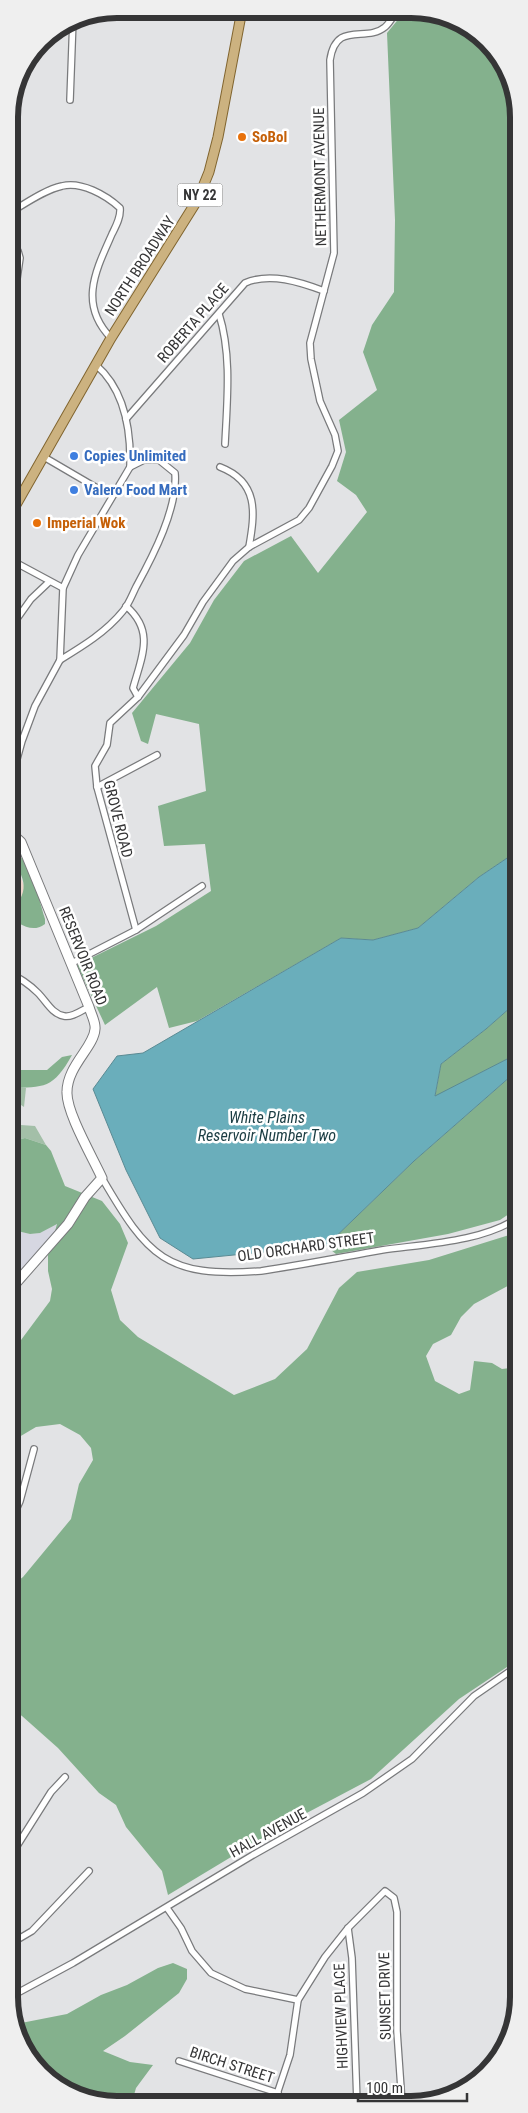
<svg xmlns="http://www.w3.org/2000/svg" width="528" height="2113" viewBox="0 0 528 2113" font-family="'Roboto Condensed',sans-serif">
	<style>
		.commercial { fill: #ebd4c9 }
		.built { fill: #d6d7e1 }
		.green { fill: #a3bfa8 }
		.forest { fill: #84b18d }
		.water { fill: #6aaebb; stroke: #5a8a93 }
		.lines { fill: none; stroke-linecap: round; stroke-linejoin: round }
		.street-casing { stroke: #797a7c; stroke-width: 8 }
		.secondary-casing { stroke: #797a7c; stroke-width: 11 }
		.primary-casing { stroke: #81652f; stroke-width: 11 }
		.street { stroke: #fff; stroke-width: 5.5 }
		.secondary { stroke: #fff; stroke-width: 9 }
		.primary { stroke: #ccb280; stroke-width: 9 }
		.food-dot { fill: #e8710a; stroke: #fff; stroke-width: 2 }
		.shop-dot { fill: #3f7fe0; stroke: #fff; stroke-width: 2 }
		.labels { text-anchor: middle; stroke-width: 5; stroke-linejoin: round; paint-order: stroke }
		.shield { fill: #fff; stroke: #727272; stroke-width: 1 }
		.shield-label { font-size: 14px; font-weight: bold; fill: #353536 }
		.food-label { font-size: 15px; font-weight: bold; fill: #c56008; stroke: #fff; text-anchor: start }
		.street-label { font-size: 15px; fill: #353536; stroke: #fff }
		.shop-label { font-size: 15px; font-weight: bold; fill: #366cbe; stroke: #fff; text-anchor: start }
		.water-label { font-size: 16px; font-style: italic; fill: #1b3d43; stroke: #fff }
		.rim { fill: none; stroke: #353536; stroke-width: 6 }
	</style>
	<rect width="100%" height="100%" fill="#e2e3e5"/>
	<path class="commercial" d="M9,858L16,865L24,886L23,897L9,912Z"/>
	<path class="built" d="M57,1223L52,1239L9,1286V1229L30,1234L40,1233Z"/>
	<g class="green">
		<path d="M9,1088H26L24,1107L9,1097Z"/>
		<path d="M21,1125L35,1126L46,1145L25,1138L9,1142V1131Z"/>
	</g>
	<g class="forest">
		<path d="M405,11H433L488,40L518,102L519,850L479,877L418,928L373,940L341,938L197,1021L169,1028L157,987L105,1025L77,965L156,926L211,891L205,844L164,846L158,806L206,791L199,724L156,714L148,744L141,741L132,713L190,643L214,600L244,561L291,536L318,573L367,512L356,495L337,481L346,452L339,420L377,390L363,352L372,325L394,292L395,220L387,33Z"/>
		<path d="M9,843C31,863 37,892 45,919V924C35,931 28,928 18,923L9,925V912C30,894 27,877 9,858Z"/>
		<path d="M519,1000V1056H513L435,1097L441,1064L486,1029Z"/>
		<path d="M72,1055C53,1089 45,1087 9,1088V1070H47L62,1057Z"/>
		<path d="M519,1069V1207L500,1220L448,1234L336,1254L326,1246L414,1161Z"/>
		<path d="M25,1138L46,1145L51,1151L65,1186L102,1201L120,1224L128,1243L111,1290L120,1320L138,1337L234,1395L275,1379L307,1349L339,1288L357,1272L429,1260L519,1232V1280L474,1304L461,1317L451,1335L433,1344L426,1356L435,1381L459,1394L470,1390L474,1361L492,1363L502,1369L519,1367V1659L459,1699L371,1779L284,1825L168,1895L162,1871L126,1827L116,1805L99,1793L58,1748L22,1716L10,1708V1692L14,1686L10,1676V1587L23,1577L71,1519L79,1484L93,1460L91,1448L80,1435L60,1424L36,1427L9,1443V1369L14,1367L21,1340L50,1301L52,1289L48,1271V1255L57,1224L40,1233L30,1234L9,1229V1142Z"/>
		<path d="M173,1963L187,1969V1979L179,1993L125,2036L103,2051L130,2062L153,2065L136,2088L132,2102H95L36,2068L16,2024L67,2014L101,1995L127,1985L158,1968Z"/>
	</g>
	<path class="water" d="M519,850V1000L486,1029L441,1064L435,1096L513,1056H519V1069L414,1161L326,1246L193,1259L160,1238L126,1170L93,1089L117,1056L143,1053L341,938L373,940L418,928L479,877Z"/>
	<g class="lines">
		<g class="street-casing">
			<g id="street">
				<path d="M70,100L73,19"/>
				<path d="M9,213C25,204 44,190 62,186C81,181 106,195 120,208C121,217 116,226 112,234C96,270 78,304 111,338"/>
				<path d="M9,236L18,251L20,258L9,334"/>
				<path d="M219,314C232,355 227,402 225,444"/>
				<path d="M126,419L245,283C270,272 300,282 324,291"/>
				<path d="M44,457L97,488"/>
				<path d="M220,467C259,482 255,513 249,547"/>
				<path d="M9,559L63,588"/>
				<path d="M126,606C155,631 142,656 133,688L138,697"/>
				<path d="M9,630L31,599L49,582"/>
				<path d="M60,660C83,646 106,632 123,611C129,604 132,595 136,587C153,556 178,508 175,473L159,460H144L130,467"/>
				<path d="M97,787L157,755"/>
				<path d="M9,788L22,741L35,706L60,660L63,588L78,555L130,467C131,431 125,390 96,365"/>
				<path d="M136,930L97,787L95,766L107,745L110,723L138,697L184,635L203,602L233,561L249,547L299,520L309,508L332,466L338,451L335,435L320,401L311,359L310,343L334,253L330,60C336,20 366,43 385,27C390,23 393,16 397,11"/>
				<path d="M72,963L136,930L202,886"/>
				<path d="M9,973C20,978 30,985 38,993C46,1001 52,1014 64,1016C72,1018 82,1010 89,1007"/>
				<path d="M102,1178C148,1257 166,1278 261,1271C302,1265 342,1257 382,1250C424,1244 483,1242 519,1217"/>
				<path d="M10,1523L20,1501L34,1449"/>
				<path d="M10,1857L51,1792L65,1777"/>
				<path d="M167,1908L181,1928L192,1951L211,1973L245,1989L298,2000"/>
				<path d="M348,1928L352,1958L357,2103"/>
				<path d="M10,1944L32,1931L89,1871"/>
				<path d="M10,1997L73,1963L253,1855L363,1793L412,1759L474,1696L519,1665"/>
				<path d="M179,2061L278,2093"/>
				<path d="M274,2103L290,2055L298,2000L325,1957L348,1928L385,1891L394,1898L397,1912V2031L402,2103"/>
			</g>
		</g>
		<g class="secondary-casing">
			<path id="secondary" d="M9,831L21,842L89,1007C91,1014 96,1023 95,1029C94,1047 67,1066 67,1092C66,1112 93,1158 102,1178L85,1197L68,1224L9,1291"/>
		</g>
		<g class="primary-casing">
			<path id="primary" d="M9,517L111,338L198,199L209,172L218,137L242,10"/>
		</g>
		<use href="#street" class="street"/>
		<use href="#secondary" class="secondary"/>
		<use href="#primary" class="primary"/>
	</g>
	<g class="food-dot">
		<circle cx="242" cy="137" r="5"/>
		<circle cx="37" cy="523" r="5"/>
	</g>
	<g class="shop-dot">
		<circle cx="74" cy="456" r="5"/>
		<circle cx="74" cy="490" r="5"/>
	</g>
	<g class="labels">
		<rect class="shield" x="177.5" y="183.5" width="45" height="23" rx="4"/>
		<g class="shield-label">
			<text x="200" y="200">NY 22</text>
		</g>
		<g class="food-label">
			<text x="252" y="142">SoBol</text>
			<text x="47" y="528">Imperial Wok</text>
		</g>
		<g class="street-label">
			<text transform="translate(320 177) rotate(-91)" y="5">NETHERMONT AVENUE</text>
			<text transform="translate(140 266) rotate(-57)" y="5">NORTH BROADWAY</text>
			<text transform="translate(193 323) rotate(-49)" y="5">ROBERTA PLACE</text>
			<text transform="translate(118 819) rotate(76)" y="5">GROVE ROAD</text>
			<text transform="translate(83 956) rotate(68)" y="5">RESERVOIR ROAD</text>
			<text transform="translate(306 1247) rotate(-8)" y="5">OLD ORCHARD STREET</text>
			<text transform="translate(268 1833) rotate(-29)" y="5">HALL AVENUE</text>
			<text transform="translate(385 1996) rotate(-91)" y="5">SUNSET DRIVE</text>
			<text transform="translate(341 2016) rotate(-92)" y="5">HIGHVIEW PLACE</text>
			<text transform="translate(232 2065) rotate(18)" y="5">BIRCH STREET</text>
		</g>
		<g class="shop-label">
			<text x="84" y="461">Copies Unlimited</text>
			<text x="84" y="495">Valero Food Mart</text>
		</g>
		<g class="water-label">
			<text x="267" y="1123">White Plains<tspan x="267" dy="18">Reservoir Number Two</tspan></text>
		</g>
	</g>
	<path d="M0 0H528V2113H0ZM117 18H411A99 99 0 0 1 510 117V1997A99 99 0 0 1 411 2096H117A99 99 0 0 1 18 1997V117A99 99 0 0 1 117 18Z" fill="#efefef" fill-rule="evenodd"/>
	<path class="rim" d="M117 18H411A99 99 0 0 1 510 117V1997A99 99 0 0 1 411 2096H117A99 99 0 0 1 18 1997V117A99 99 0 0 1 117 18Z"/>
	<path d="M358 2093v8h109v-8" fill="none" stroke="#353536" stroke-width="2.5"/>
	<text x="366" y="2093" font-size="15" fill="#353536" stroke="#ffffff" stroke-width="4" paint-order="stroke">100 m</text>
</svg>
